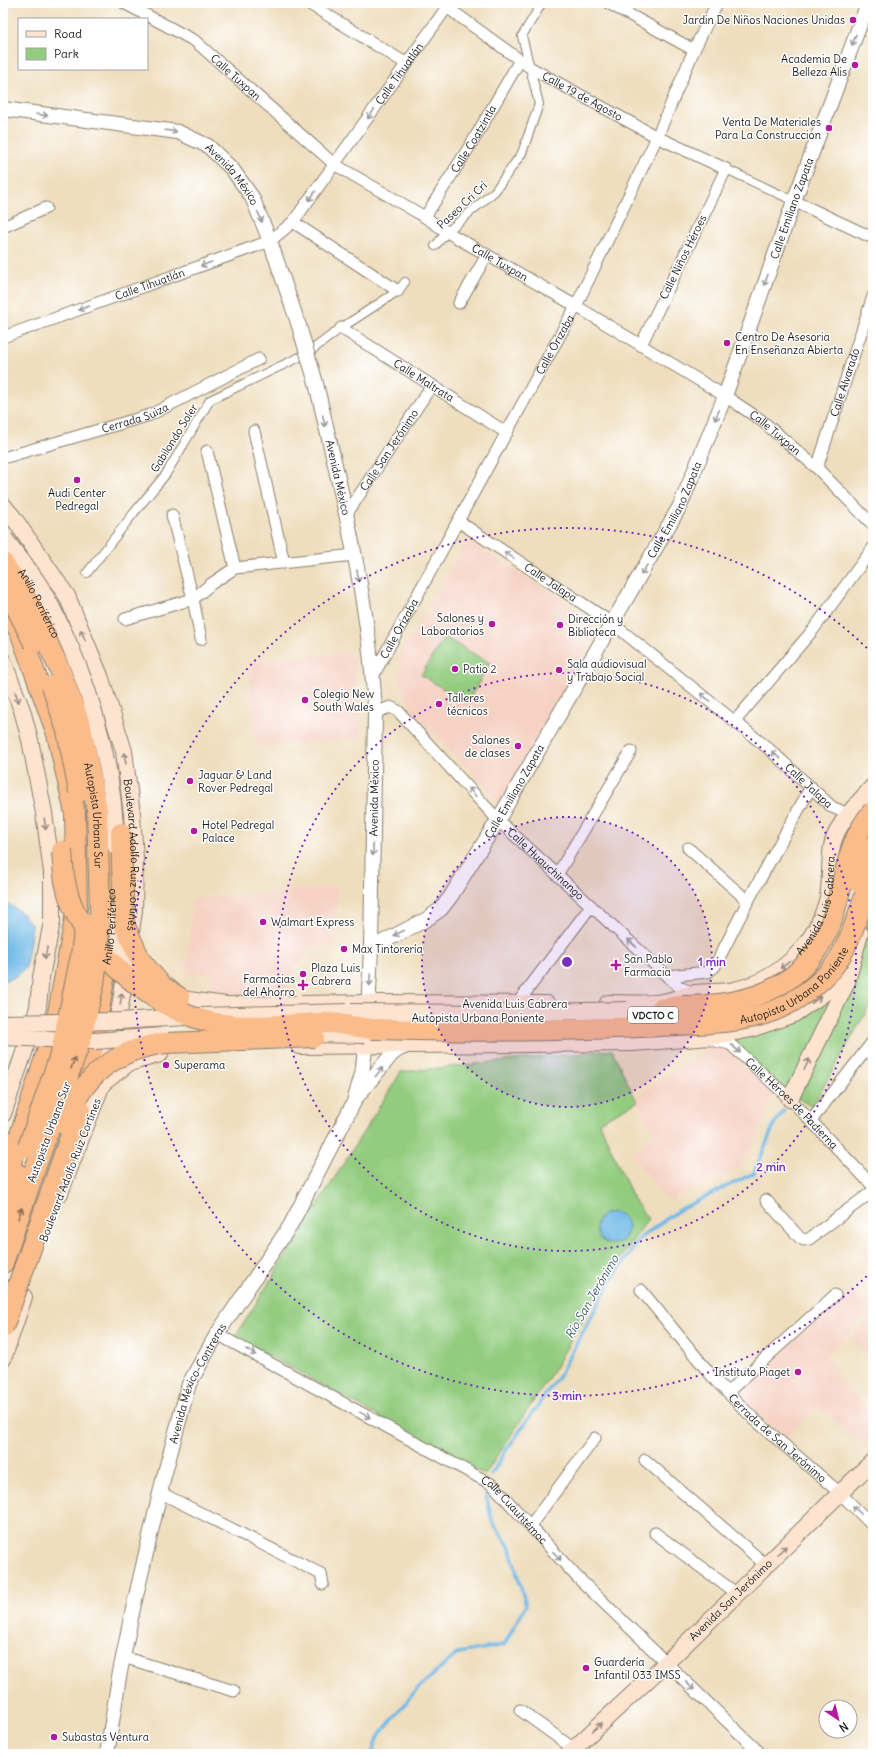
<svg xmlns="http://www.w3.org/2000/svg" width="876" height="1757" viewBox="0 0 876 1757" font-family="Delius,sans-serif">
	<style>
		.built { fill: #f6d2c4 }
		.green { fill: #93cc7f; stroke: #58744e }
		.water { fill: #6fb9e7; stroke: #466a82 }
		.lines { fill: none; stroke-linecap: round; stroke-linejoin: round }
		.stream { stroke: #6fb9e7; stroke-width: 3.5 }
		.pedestrian-casing { stroke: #867d6d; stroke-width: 10 }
		.minor-casing { stroke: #867d6d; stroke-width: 13 }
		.tertiary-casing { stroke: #867d6d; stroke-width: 16 }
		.secondary-casing { stroke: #867d6d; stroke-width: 18 }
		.motorway-casing { stroke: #867d6d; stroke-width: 22 }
		.pedestrian { stroke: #fff; stroke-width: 8 }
		.minor { stroke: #fff; stroke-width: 11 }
		.tertiary { stroke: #fff; stroke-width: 14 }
		.secondary { stroke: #fde4d1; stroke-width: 16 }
		.motorway { stroke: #fabc8b; stroke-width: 20 }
		.tertiary-bridge-casing { stroke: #867d6d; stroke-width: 16; stroke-linecap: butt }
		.secondary-bridge-casing { stroke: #867d6d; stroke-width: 18; stroke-linecap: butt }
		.motorway-bridge-casing { stroke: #867d6d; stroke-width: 22; stroke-linecap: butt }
		.tertiary-bridge { stroke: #fff; stroke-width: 14 }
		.secondary-bridge { stroke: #fde4d1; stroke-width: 16 }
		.motorway-bridge { stroke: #fabc8b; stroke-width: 20 }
		.oneway { stroke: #999 }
		.oneway2 { stroke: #988a80 }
		.oneway3 { stroke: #8b6c54 }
		.ring { fill: none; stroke: #7b2cbf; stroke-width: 2; stroke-dasharray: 2 4 }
		.poi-dot { fill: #b5179e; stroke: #fff; stroke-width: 1.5 }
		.labels { text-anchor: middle; stroke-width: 3; stroke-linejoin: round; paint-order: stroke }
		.shield { fill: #fff; stroke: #606060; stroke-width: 1 }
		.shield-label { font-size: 10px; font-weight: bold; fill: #1c1c1c }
		.poi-label { font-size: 11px; fill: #1c1c1c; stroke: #fff; text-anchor: start }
		.street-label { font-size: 11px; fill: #1c1c1c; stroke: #fff }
		.water-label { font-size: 12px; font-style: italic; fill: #3d5b6d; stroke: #fff }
		.centre { fill: #7b2cbf; stroke: #fff; stroke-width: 2 }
		.ring-label { font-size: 12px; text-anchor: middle; font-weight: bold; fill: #7b2cbf; stroke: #fff; stroke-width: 3; stroke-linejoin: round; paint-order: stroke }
	</style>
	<rect width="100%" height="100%" fill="#fff"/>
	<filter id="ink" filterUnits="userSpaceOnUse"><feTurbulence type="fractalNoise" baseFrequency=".025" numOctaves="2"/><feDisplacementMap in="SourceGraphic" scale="8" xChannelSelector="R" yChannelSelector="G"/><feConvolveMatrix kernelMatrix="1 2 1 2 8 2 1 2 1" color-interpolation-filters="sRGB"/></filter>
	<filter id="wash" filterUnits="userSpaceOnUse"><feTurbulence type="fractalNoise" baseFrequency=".012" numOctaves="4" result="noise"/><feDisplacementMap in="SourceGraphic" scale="16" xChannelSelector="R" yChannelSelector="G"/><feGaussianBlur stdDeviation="0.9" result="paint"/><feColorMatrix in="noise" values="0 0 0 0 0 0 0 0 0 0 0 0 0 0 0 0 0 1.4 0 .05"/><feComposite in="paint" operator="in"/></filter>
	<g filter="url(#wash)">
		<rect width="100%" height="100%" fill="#efdebe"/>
		<g class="built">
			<path d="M467,541L601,623L502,804L414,713L404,696L398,674L402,653Z"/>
			<path d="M354,652L362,738L255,747L248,662Z"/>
			<path d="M337,887L335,945L313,948L293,970L288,997L211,1000V973L186,974L193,899Z"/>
			<path d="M718,1041L772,1094L760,1131L742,1167L667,1201L631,1154L655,1135L634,1097Z"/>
			<path d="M851,1290L871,1309L825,1357L838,1369L833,1375L873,1413V1450L872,1451L852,1436L817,1405L785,1439L737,1397L791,1337L819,1322Z"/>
			<path d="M873,1315V1360L850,1340Z"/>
		</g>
		<g class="green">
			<path d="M444,637L490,663L467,703L421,675Z"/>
			<path d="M871,902L873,904V1000L812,1107L793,1095L731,1043L707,1039L820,990Z"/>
			<path d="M612,1050L637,1102L599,1122L634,1200L648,1219L606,1279L555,1368L485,1475L235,1337L401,1072Z"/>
		</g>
		<g class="water">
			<path d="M3,901L21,912L32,926L26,968L13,978L3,981Z"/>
			<circle cx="612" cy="1228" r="16"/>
		</g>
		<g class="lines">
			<g class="stream">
				<path d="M491,1475L505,1452L560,1374L611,1280L640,1238L679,1210L754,1173L774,1125L784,1110"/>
				<path d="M372,1754L377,1738L417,1689L458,1653L504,1645L526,1605L509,1546L492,1521L486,1495"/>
			</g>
		</g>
	</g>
	<g filter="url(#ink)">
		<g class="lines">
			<g class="pedestrian-casing">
				<g id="pedestrian">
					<path d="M726,169L794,201"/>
					<path d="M435,246L447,232L495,191L522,153L539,104L522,36L542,3"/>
					<path d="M87,573L133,514L166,474L210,400L308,353L341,328L398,291L405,282"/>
				</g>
			</g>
			<g class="minor-casing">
				<g id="minor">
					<path id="s1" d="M124,3L195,41L334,164L425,217L447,232L576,306L725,396L761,420L817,468L873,525"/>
					<path d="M308,3L407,64"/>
					<path d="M608,3L694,50"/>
					<path id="s2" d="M448,8L531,68L657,137L726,169L641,345"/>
					<path d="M794,201L873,238"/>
					<path id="s3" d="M425,217L473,141L520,60"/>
					<path d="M293,222L398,291"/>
					<path d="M3,227L46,208"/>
					<path d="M459,303L487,255"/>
					<path id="s4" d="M341,328L507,433"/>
					<path id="s5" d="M3,337L270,241L293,222L450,3"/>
					<path d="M254,431L284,563"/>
					<path d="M207,451L235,568"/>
					<path id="s6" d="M3,458L150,415L259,359"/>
					<path id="s7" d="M817,468L873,296"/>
					<path d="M172,515L193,599L201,639"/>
					<path id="s8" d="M346,515L432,385"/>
					<path id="s9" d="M458,521L612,623L769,749L832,807L848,814"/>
					<path d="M125,619L193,599L211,584L235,568L354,555"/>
					<path id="s10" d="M373,676L576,306L657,137L694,50L717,3"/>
					<path id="s11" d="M375,713L390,707L398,711L498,820L667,976L681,988L694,993"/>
					<path d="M735,721L813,630L873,548"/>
					<path d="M688,848L748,901"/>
					<path d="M557,875L631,751"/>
					<path d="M667,976L708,972L715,966L748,901L811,787"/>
					<path d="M516,1005L591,906"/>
					<path id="s12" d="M711,1040L730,1044L790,1099L873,1186"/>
					<path d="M811,1121L873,1041"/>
					<path d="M766,1200L800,1238L804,1240L809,1239L873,1191"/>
					<path id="s13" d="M641,1290L716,1381L754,1419L841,1494L873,1526"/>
					<path id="s14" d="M217,1334L493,1485L575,1575L761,1754"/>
					<path d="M728,1392L835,1295"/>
					<path d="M645,1460L766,1565"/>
					<path d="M161,1493L321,1574L323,1584"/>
					<path d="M530,1526L595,1438"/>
					<path d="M655,1533L737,1594"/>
					<path d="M123,1657L234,1691"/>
					<path d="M520,1710L574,1749"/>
				</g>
			</g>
			<g class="tertiary-casing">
				<g id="tertiary">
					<path id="s15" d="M3,109L178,132L208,146L232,169L252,197L270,241L299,326"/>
					<path id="s16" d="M316,383C341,492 370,601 375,713L371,948L368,1014"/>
					<path id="s17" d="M371,948L427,919L441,909L451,896L498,820L680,506L725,396L794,201L868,3"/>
					<path d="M356,1098L392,1054L399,1049L410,1045"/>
					<path id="s18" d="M107,1754L119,1677L132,1613L164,1476L189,1384L217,1334L290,1226L354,1102L362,1074L367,1034"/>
				</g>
			</g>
			<g class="secondary-casing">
				<g id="secondary">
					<path id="s19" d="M3,505L13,517L67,596L100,676L124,751L132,814L135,859L134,910L131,932"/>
					<path d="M3,661L22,710L30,740L44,813L52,872V922L41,977L38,1007L29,1038L3,1114"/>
					<path d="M170,994L188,1000L226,1005L369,1003L547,1004"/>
					<path id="s20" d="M608,1003C626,1003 646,1005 663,1002C674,1000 684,995 695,993C708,991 721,993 734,990C781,980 817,943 828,897C831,880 829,862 832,846C837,822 858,804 873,786"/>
					<path d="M299,1046L632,1043L711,1037L751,1029L794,1014L826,992L839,976L849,958"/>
					<path d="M102,1084L129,1063L160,1054"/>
					<path d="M790,1099L847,982L860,933"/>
					<path d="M60,1193L102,1084L120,1007L127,965"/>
					<path d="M3,1359L24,1297"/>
					<path id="s21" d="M568,1754L666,1663L873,1461"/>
				</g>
			</g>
			<g class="motorway-casing">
				<g id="motorway">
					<path id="s22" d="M3,551L27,578L70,664L75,679"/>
					<path d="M661,1009L680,1006"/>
					<path id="s23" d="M78,1095L93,1048L111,935L112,908L107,823"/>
					<path d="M3,1187L56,1024L77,908L75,813L57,734L21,634L15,623"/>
					<path d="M3,1218L18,1174"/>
					<path d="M3,1263L36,1166"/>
				</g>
			</g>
			<use href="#pedestrian" class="pedestrian"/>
			<use href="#minor" class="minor"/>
			<use href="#tertiary" class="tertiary"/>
			<use href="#secondary" class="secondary"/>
			<use href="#motorway" class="motorway"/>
			<g class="tertiary-bridge-casing">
				<path id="tertiary-bridge" d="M299,326L316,383"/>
			</g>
			<g class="secondary-bridge-casing">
				<g id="secondary-bridge">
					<path d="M5,539C17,555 30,570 40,586C85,665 114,756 116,847"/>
					<path d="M117,914C118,939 119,960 139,976"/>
					<path d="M3,1023L120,1021L202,1016L347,1012L502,1013L627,1010"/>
					<path d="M302,1034L365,1035"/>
					<path d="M3,1037L95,1041L161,1036"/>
				</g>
			</g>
			<g class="motorway-bridge-casing">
				<g id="motorway-bridge">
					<path id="s24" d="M3,563L31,606L60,670L81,727L97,810L100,910L98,954L94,984L79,1045L36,1166"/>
					<path d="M4,589L17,609L34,643"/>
					<path d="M52,686L67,731L79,792"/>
					<path d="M121,833L124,924L141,961L162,986L180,998"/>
					<path id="s25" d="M62,851C63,862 63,875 66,886C77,938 135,992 183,1013C228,1034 282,1023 330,1023C345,1024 359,1028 374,1029C470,1032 566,1031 661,1026C705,1023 753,1025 792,1002C808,992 825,979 836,963C852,941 863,898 873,871"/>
					<path d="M859,883L873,846"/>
					<path d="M680,1006C742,1006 798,993 827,932C833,920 836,905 840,891C848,861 852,836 873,811"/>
					<path d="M64,1124C83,1076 115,1049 166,1043L314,1037"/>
					<path d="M28,1147L61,1052L81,955L85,923"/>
					<path d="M3,1328L80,1109"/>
				</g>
			</g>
			<use href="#tertiary-bridge" class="tertiary-bridge"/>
			<use href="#secondary-bridge" class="secondary-bridge"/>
			<use href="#motorway-bridge" class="motorway-bridge"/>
		</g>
		<defs><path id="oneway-shaft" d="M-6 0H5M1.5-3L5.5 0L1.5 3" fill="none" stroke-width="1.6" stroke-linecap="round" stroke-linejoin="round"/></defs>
		<g class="oneway">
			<use href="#oneway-shaft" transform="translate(854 40) rotate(111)"/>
			<use href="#oneway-shaft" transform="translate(371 114) rotate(126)"/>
			<use href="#oneway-shaft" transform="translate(42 115) rotate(7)"/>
			<use href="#oneway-shaft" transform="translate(171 131) rotate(7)"/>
			<use href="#oneway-shaft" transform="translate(312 196) rotate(126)"/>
			<use href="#oneway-shaft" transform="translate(260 217) rotate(67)"/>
			<use href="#oneway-shaft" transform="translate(206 264) rotate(160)"/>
			<use href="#oneway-shaft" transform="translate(766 280) rotate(109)"/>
			<use href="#oneway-shaft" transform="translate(84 308) rotate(160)"/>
			<use href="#oneway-shaft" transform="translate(717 415) rotate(112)"/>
			<use href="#oneway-shaft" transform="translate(324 421) rotate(77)"/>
			<use href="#oneway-shaft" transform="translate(509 555) rotate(-146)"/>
			<use href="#oneway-shaft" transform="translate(644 570) rotate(122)"/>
			<use href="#oneway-shaft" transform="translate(358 576) rotate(79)"/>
			<use href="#oneway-shaft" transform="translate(705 697) rotate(-142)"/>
			<use href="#oneway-shaft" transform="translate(776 755) rotate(-138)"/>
			<use href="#oneway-shaft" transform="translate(472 792) rotate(-132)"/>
			<use href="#oneway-shaft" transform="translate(373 850) rotate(91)"/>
			<use href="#oneway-shaft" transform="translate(399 933) rotate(153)"/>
			<use href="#oneway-shaft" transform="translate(632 943) rotate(-137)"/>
			<use href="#oneway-shaft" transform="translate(370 980) rotate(93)"/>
			<use href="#oneway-shaft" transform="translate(736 1049) rotate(43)"/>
			<use href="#oneway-shaft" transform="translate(379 1072) rotate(-51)"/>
			<use href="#oneway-shaft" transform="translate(251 1352) rotate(29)"/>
			<use href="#oneway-shaft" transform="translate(365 1415) rotate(29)"/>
			<use href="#oneway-shaft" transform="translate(857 1510) rotate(-135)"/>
			<use href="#oneway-shaft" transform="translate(557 1556) rotate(47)"/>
			<use href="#oneway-shaft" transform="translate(690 1686) rotate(44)"/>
		</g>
		<g class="oneway2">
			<use href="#oneway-shaft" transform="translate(83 635) rotate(-113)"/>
			<use href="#oneway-shaft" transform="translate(17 697) rotate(70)"/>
			<use href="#oneway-shaft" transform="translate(125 758) rotate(-98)"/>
			<use href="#oneway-shaft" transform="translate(45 824) rotate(82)"/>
			<use href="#oneway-shaft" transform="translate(46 953) rotate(101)"/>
			<use href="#oneway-shaft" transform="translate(785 965) rotate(143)"/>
			<use href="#oneway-shaft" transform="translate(121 999) rotate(-81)"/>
			<use href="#oneway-shaft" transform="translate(816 1000) rotate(-36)"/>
			<use href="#oneway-shaft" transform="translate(807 1064) rotate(-64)"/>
			<use href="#oneway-shaft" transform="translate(782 1550) rotate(-44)"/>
			<use href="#oneway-shaft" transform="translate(597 1727) rotate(-43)"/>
		</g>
		<g class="oneway3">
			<use href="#oneway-shaft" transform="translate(73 1063) rotate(-71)"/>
			<use href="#oneway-shaft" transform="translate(20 1213) rotate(-71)"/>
		</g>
	</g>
	<circle cx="567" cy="962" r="145" fill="#7b2cbf" fill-opacity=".12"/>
	<g class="ring">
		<circle cx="567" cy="962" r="145"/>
		<circle cx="567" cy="962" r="289"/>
		<path d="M871 1272A434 434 0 1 1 871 652"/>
	</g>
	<g class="poi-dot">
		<circle cx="853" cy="20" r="4"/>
		<circle cx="855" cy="65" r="4"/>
		<circle cx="829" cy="128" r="4"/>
		<circle cx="727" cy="343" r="4"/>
		<circle cx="77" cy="480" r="4"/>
		<circle cx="492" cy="624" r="4"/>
		<circle cx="560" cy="625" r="4"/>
		<circle cx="455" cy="669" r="4"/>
		<circle cx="559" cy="670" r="4"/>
		<circle cx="305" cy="700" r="4"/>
		<circle cx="439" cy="704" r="4"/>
		<circle cx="518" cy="746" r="4"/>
		<circle cx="190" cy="781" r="4"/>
		<circle cx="194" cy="831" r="4"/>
		<circle cx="263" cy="922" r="4"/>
		<circle cx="344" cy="949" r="4"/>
		<path d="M614 959h4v4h4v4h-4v4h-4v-4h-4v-4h4z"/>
		<circle cx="303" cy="974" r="4"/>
		<path d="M301 979h4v4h4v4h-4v4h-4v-4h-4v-4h4z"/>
		<circle cx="166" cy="1065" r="4"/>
		<circle cx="798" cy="1372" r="4"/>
		<circle cx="586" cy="1668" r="4"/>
		<circle cx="54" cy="1737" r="4"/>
	</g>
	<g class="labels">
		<rect class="shield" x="628" y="1007" width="50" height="16" rx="3"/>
		<g class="shield-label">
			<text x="653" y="1019">VDCTO C</text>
		</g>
		<g class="poi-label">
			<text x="845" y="24" text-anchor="end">Jardin De Niños Naciones Unidas</text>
			<text x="847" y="63" text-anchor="end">Academia De<tspan x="847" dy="13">Belleza Alis</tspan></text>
			<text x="821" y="126" text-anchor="end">Venta De Materiales<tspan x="821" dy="13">Para La Construccion</tspan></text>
			<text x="735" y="341">Centro De Asesoria<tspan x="735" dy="13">En Enseñanza Abierta</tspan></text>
			<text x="77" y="497" text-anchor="middle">Audi Center<tspan x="77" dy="13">Pedregal</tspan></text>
			<text x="484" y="622" text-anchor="end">Salones y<tspan x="484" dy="13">Laboratorios</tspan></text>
			<text x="568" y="623">Dirección y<tspan x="568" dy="13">Biblioteca</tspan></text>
			<text x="567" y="668">Sala audiovisual<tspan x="567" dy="13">y Trabajo Social</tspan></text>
			<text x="463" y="673">Patio 2</text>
			<text x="313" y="698">Colegio New<tspan x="313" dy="13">South Wales</tspan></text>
			<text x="447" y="702">Talleres<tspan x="447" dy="13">técnicos</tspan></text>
			<text x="510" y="744" text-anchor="end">Salones<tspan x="510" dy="13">de clases</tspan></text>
			<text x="198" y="779">Jaguar &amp; Land<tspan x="198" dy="13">Rover Pedregal</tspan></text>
			<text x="202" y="829">Hotel Pedregal<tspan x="202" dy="13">Palace</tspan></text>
			<text x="271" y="926">Walmart Express</text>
			<text x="352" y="953">Max Tintorería</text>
			<text x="624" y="963">San Pablo<tspan x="624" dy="13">Farmacia</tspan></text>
			<text x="311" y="972">Plaza Luis<tspan x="311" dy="13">Cabrera</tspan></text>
			<text x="295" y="983" text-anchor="end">Farmacias<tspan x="295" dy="13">del Ahorro</tspan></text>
			<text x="174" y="1069">Superama</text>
			<text x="790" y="1376" text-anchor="end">Instituto Piaget</text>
			<text x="594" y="1666">Guardería<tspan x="594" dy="13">Infantil 033 IMSS</tspan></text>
			<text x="62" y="1741">Subastas Ventura</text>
		</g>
		<g class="street-label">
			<text dy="4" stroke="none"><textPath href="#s5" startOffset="496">Calle Tihuatlán</textPath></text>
			<text dy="4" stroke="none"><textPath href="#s1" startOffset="135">Calle Tuxpan</textPath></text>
			<text dy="4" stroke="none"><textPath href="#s2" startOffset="161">Calle 19 de Agosto</textPath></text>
			<text dy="4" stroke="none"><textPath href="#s3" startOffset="92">Calle Coatzintla</textPath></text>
			<text dy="4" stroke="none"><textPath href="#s15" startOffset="247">Avenida México</textPath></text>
			<text transform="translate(462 205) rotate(-43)" y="4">Paseo Cri Crí</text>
			<text dy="4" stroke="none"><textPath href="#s17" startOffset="867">Calle Emiliano Zapata</textPath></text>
			<text transform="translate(683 257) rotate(-64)" y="4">Calle Niños Héroes</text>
			<text dy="4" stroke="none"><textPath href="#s1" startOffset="459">Calle Tuxpan</textPath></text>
			<text dy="4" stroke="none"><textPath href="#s5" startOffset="156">Calle Tihuatlán</textPath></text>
			<text dy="4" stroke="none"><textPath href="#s10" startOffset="378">Calle Orizaba</textPath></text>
			<text dy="4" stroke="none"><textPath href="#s4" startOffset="98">Calle Maltrata</textPath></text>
			<text dy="4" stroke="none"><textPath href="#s7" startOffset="90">Calle Alvarado</textPath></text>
			<text dy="4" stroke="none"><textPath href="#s6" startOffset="138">Cerrada Suiza</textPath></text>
			<text dy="4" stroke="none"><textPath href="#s1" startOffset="783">Calle Tuxpan</textPath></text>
			<text transform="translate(174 438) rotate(-58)" y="4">Gabilondo Soler</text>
			<text dy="4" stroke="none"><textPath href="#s8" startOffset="78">Calle San Jerónimo</textPath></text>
			<text dy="4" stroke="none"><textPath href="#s16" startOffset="97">Avenida México</textPath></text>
			<text dy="4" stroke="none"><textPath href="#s17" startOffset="543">Calle Emiliano Zapata</textPath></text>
			<text dy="4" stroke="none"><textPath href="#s9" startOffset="111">Calle Jalapa</textPath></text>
			<text dy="4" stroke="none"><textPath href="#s22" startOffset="64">Anillo Periférico</textPath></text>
			<text dy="4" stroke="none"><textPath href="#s10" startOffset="54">Calle Orizaba</textPath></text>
			<text dy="4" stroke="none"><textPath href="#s9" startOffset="440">Calle Jalapa</textPath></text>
			<text dy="4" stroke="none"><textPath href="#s17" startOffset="219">Calle Emiliano Zapata</textPath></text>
			<text transform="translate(374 798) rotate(-89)" y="4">Avenida México</text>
			<text dy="4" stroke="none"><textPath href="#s24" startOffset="272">Autopista Urbana Sur</textPath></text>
			<text dy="4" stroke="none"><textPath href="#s19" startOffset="381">Boulevard Adolfo Ruiz Cortines</textPath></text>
			<text dy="4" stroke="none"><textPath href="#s11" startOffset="238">Calle Huauchinango</textPath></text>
			<text dy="4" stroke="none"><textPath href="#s20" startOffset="255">Avenida Luis Cabrera</textPath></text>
			<text dy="4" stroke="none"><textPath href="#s23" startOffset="172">Anillo Periférico</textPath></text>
			<text dy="4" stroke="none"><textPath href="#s25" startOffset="839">Autopista Urbana Poniente</textPath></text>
			<text x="515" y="1008">Avenida Luis Cabrera</text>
			<text x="478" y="1022">Autopista Urbana Poniente</text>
			<text dy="4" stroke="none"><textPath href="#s12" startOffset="105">Calle Héroes de Padierna</textPath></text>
			<text transform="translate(49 1132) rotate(-70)" y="4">Autopista Urbana Sur</text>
			<text transform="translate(70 1170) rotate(-69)" y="4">Boulevard Adolfo Ruiz Cortines</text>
			<text dy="4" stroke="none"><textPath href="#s18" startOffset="383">Avenida México-Contreras</textPath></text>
			<text dy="4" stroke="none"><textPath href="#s13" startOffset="202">Cerrada de San Jerónimo</textPath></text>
			<text dy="4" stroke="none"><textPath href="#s14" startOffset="347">Calle Cuauhtémoc</textPath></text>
			<text dy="4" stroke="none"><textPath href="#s21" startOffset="224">Avenida San Jerónimo</textPath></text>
		</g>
		<g class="water-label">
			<text transform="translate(592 1297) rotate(-60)" y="4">Río San Jerónimo</text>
		</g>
	</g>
	<circle cx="567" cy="962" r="6" class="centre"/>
	<g class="ring-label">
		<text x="712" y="966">1 min</text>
		<text x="771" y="1171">2 min</text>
		<text x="567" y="1400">3 min</text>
	</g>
	<rect width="876" height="1757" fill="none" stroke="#fff" stroke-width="16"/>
	<rect x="18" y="18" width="130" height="52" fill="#ffffff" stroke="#a4a4a4"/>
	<rect x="26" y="31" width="20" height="6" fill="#fde4d1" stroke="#a4a4a4"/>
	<text x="54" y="38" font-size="12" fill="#1c1c1c">Road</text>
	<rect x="26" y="48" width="20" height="12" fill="#93cc7f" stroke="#a4a4a4"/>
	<text x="54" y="58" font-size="12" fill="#1c1c1c">Park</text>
	<g transform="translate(838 1719) rotate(145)"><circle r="19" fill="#ffffff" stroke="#a4a4a4"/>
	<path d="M0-3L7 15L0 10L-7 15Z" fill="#b5179e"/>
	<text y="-6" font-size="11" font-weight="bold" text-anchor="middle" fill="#1c1c1c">N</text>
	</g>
</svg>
